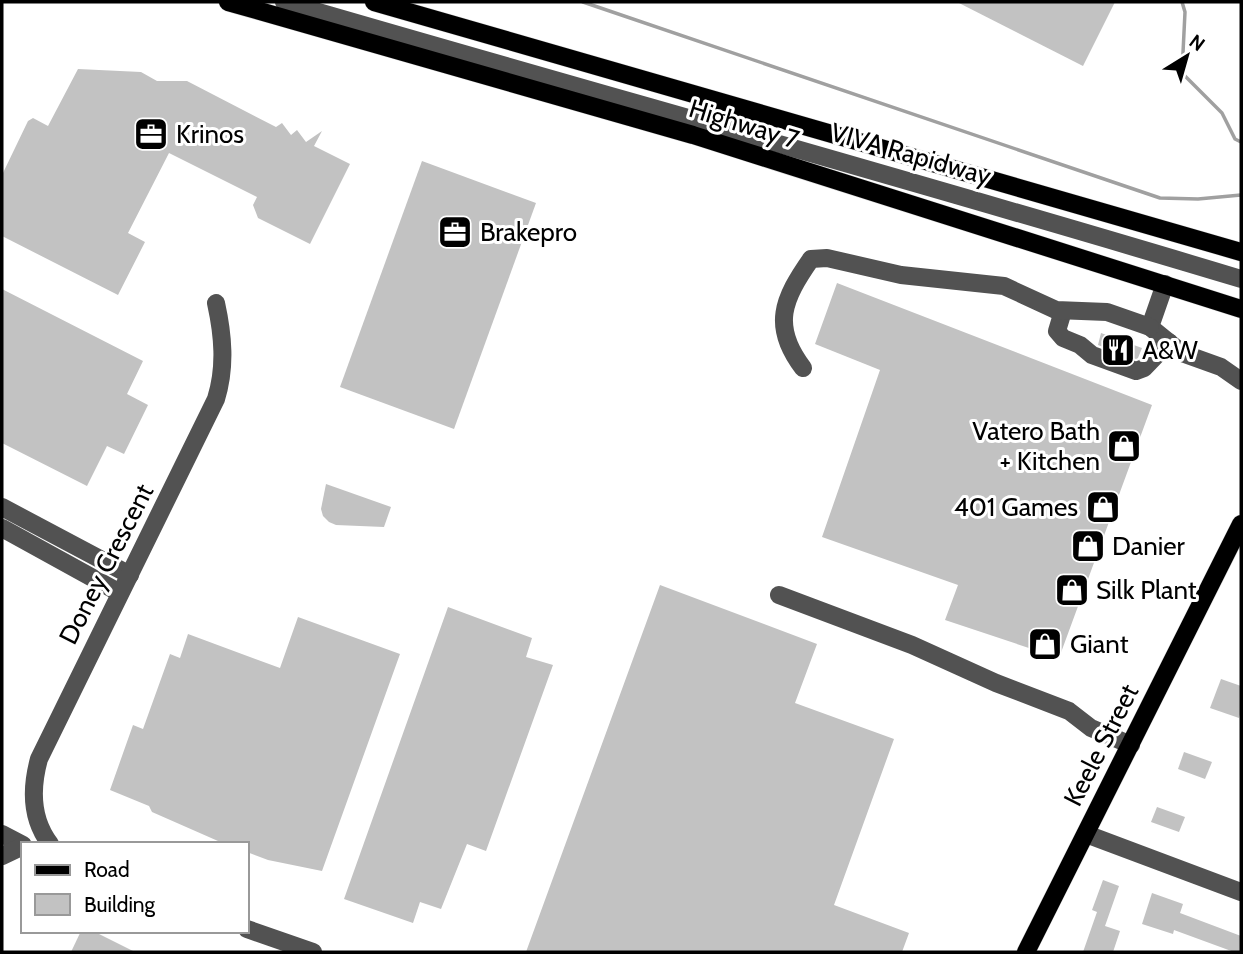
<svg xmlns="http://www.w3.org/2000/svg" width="1243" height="954" viewBox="0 0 1243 954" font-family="Cabin,sans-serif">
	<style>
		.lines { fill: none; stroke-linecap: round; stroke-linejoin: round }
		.stream { stroke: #a0a0a0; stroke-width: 3.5 }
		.building { fill: #c2c2c2 }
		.major-casing { stroke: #dbdbdb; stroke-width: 19 }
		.minor { stroke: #525252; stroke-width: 18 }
		.major { stroke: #000; stroke-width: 18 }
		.labels { text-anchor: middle; stroke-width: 6; stroke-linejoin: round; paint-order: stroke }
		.street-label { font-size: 26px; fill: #000; stroke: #fff }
		.poi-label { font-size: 26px; fill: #000; stroke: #fff; text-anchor: start }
	</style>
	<rect width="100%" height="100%" fill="#fff"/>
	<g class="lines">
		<g class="stream">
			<path d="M583,2L1160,198L1198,199L1241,195"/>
			<path d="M1182,2L1185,12L1182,73L1222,113L1235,139L1241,142"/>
		</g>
	</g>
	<g class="building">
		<path d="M957,2H1115L1083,66Z"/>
		<path d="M78,69L141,72L157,81H187L276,127L282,123L291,135L297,130L306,142L322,131L314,146L350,164L310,244L258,218L253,205L257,197L169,153L128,233L145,242L118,295L2,236V175L28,121L33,118L48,126Z"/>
		<path d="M422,161L536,203L454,429L340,387Z"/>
		<path d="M837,283L1152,405L1059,658L945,620L958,585L822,537L880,370L815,344Z"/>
		<path d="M2,289L143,361L127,394L148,405L124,454L107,446L87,486L2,443Z"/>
		<path d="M1101,333L1142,348L1138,358L1136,359L1098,345Z"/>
		<path d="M326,484L391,507L384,527L336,525L329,522L323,516L321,509Z"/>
		<path d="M660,585L817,644L795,703L894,739L834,905L909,933L902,952H526Z"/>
		<path d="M448,607L532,638L526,657L553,665L486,851L467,844L441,909L420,902L413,923L344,899Z"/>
		<path d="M298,617L400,654L322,871L268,860L247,852V844H225L218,841L152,812L149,806L110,790L133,725L143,729L170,654L180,658L188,634L280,668Z"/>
		<path d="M1221,679L1241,686V711L1239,718L1210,708Z"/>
		<path d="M1184,752L1212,762L1205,779L1178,769Z"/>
		<path d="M1157,807L1185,817L1179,832L1151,822Z"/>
		<path d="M1103,880L1119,886L1105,926L1120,931L1113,952H1083L1097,912L1092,910Z"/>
		<path d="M1152,893L1183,904L1180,913L1241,936V952H1234L1174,930L1173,934L1142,924Z"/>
		<path d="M81,931H93L135,952H71Z"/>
	</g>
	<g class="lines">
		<g class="major-casing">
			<g id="major">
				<path d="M228,2L693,135L1241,309"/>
				<path d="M374,2L1241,252"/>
				<path d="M1026,952L1241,524"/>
			</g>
		</g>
		<g class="minor">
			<path d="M284,2C603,95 923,183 1241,279"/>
			<path d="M1165,284L1150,327L1182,353L1221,367L1241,381"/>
			<path d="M1063,311L1057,331L1063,338L1080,345L1092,355L1136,371L1144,368L1169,342"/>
			<path d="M803,368C771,326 783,299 811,259L827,258L901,275L1004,286L1056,310L1107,312L1150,327"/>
			<path d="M2,507L130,575"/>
			<path d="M2,528L120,593"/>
			<path d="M779,595L912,645L996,683L1069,711L1091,728L1131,745"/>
			<path d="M2,834L23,845"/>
			<path d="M1086,834L1241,892"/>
			<path d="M50,844C31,819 31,788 39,759L216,399C226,367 223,335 216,303"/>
			<path d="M2,856L23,846"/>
			<path d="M247,929L313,952"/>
		</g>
		<use href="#major" class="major"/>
	</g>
	<defs>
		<g id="office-square" transform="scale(1.75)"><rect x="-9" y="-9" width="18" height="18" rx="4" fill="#000" stroke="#fff"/><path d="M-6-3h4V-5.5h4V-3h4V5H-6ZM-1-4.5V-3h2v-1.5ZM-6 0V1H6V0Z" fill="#fff"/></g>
		<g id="restaurant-square" transform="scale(1.75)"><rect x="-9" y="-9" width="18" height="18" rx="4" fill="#000" stroke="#fff"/><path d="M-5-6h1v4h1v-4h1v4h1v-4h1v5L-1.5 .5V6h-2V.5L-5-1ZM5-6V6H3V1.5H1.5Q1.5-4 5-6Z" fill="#fff"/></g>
		<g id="shop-square" transform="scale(1.75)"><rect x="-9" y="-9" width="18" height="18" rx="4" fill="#000" stroke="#fff"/><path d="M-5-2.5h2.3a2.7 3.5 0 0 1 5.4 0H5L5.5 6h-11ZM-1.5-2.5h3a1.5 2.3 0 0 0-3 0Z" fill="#fff"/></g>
	</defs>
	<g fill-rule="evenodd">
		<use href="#office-square" x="151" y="134"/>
		<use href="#office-square" x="455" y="232"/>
		<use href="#restaurant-square" x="1118" y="350"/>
		<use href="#shop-square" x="1124" y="446"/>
		<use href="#shop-square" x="1103" y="507"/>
		<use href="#shop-square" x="1088" y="546"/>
		<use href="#shop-square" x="1072" y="590"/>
		<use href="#shop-square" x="1045" y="644"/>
	</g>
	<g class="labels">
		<g class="street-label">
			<text transform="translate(744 124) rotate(17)" y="9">Highway 7</text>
			<text transform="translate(911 154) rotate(16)" y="9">VIVA Rapidway</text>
			<text transform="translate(106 564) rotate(-63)" y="9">Doney Crescent</text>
			<text transform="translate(1101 745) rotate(-63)" y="9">Keele Street</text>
		</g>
		<g class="poi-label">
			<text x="176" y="143">Krinos</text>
			<text x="480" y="241">Brakepro</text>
			<text x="1142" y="359">A&amp;W</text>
			<text x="1100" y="440" text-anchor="end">Vatero Bath<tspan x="1100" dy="30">+ Kitchen</tspan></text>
			<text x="1078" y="516" text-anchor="end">401 Games</text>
			<text x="1112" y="555">Danier</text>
			<text x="1096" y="599">Silk Plant</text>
			<text x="1070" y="653">Giant</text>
		</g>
	</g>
	<rect width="1243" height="954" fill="none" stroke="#000000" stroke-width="7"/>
	<rect x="21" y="842" width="228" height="91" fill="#ffffff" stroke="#999999" stroke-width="2"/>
	<rect x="35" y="865" width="35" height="10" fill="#000000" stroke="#999999" stroke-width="2"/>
	<text x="84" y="877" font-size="21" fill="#000000">Road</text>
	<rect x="35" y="894" width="35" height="21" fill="#c2c2c2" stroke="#999999" stroke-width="2"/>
	<text x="84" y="912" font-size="21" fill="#000000">Building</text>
	<g transform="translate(1187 56) rotate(37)" stroke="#ffffff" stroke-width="5" paint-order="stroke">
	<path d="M0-5L12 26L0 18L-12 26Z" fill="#000000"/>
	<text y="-10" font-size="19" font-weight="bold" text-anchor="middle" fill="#000000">N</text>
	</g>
</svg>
